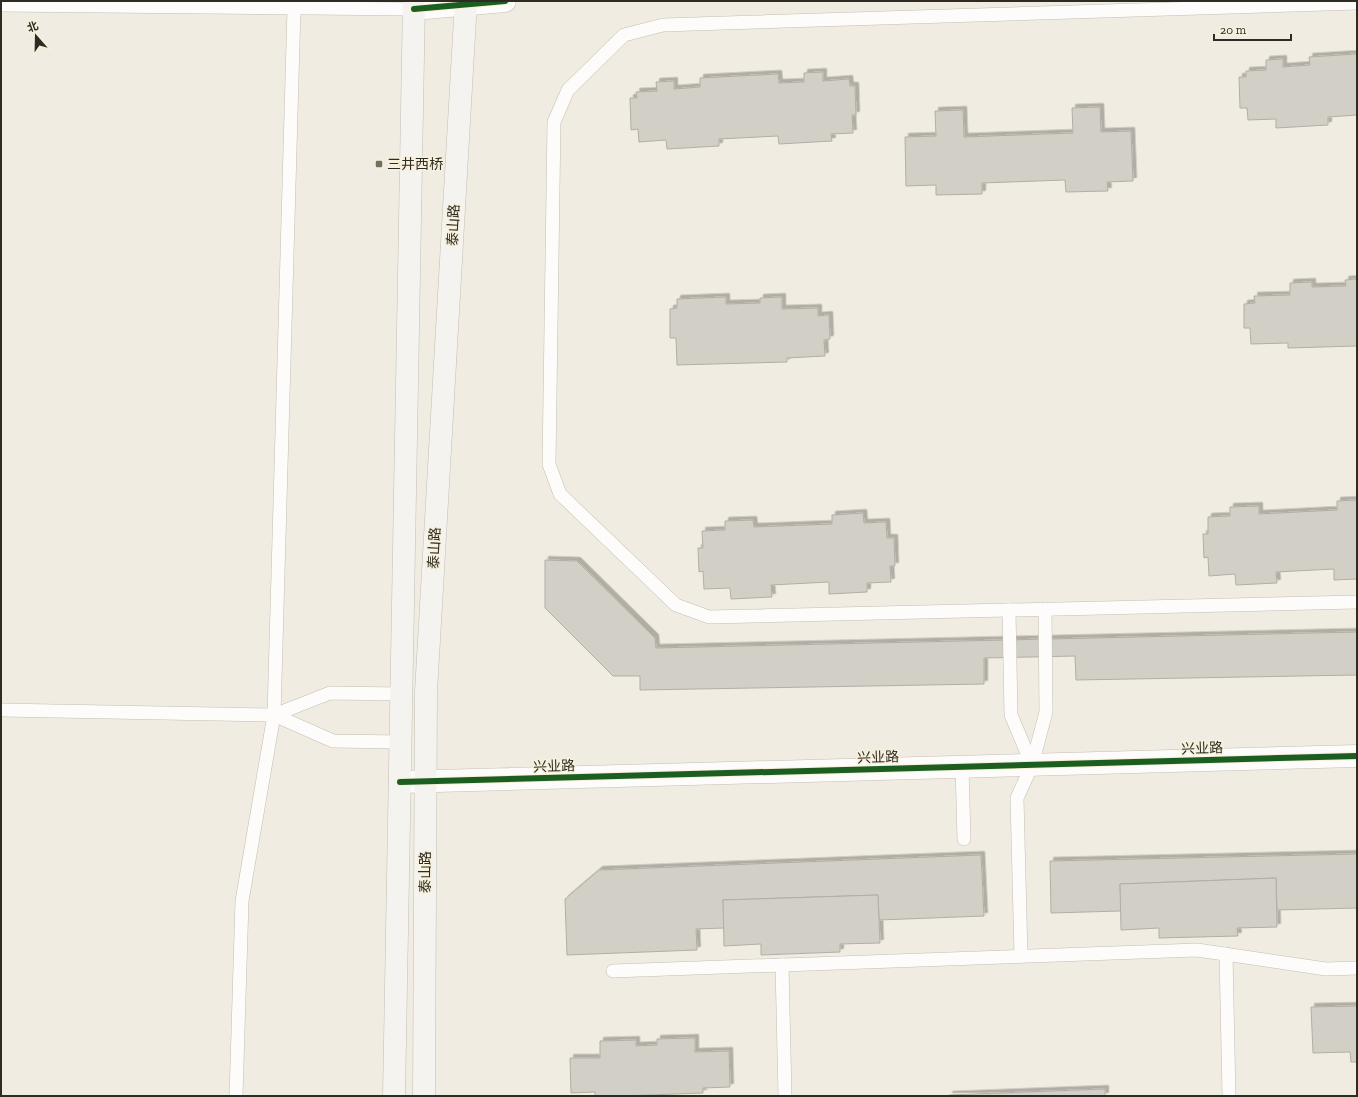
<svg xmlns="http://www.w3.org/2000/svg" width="1358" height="1097" viewBox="0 0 1358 1097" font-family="'Zilla Slab','Noto Sans SC',serif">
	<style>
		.building { fill: #d2cfc6; stroke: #b2aea6; filter: url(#shadow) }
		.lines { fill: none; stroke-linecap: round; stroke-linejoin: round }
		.service-casing { stroke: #c2beb6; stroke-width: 14 }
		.minor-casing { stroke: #c2beb6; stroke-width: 23 }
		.tertiary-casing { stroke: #c2beb6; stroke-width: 23 }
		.secondary-casing { stroke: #c2beb6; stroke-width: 23 }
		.service { stroke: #fdfcfa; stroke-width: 13 }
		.minor { stroke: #fdfcfa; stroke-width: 22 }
		.tertiary { stroke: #fdfcfa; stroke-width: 22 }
		.secondary { stroke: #f5f3ef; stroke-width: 22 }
		.cycleway-casing { stroke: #f7f0db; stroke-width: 8 }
		.cycleway { stroke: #1b5e20; stroke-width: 6 }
		.poi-dot { fill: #726f66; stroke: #f7f0db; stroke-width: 1.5 }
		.labels { text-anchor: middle; stroke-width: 3; stroke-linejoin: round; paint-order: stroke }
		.poi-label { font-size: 14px; fill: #2e2b23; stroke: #f7f0db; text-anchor: start }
		.street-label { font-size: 14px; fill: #2e2b23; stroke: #f7f0db }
	</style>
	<defs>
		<filter id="shadow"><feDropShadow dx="3.5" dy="-3.5" stdDeviation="0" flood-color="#0004"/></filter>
	</defs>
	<rect width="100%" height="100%" fill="#f1ece1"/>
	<g class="building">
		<path d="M1357,54V115L1328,117V125L1276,128V119L1248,120L1247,108H1240L1239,77H1246V71L1266,70V60L1283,59V67L1310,65L1309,57Z"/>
		<path d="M823,72V81L849,79L850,86H855L856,115H852L853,133L831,134L832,141L779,144L778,136L719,139V146L667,149L666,140L639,142L638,129L631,130L630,98H637L636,92L657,91L656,82L674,81V89L700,87V78L778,74L779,83L804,82V73Z"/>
		<path d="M1100,107L1101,132L1131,131L1133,181L1107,182L1108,191L1066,192L1065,180L982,183V194L936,195V185L906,186L905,137L936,136L935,111L963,110L964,137L1073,133L1072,108Z"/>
		<path d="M1357,279V346L1288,348V343L1251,344L1250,328H1244V304L1255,303L1254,296L1290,295V283L1312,282V287L1346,286L1345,280Z"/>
		<path d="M726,297V304L760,303V298L782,297V309L818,308V316L829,315L830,339L824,340L825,356L787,358V362L677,365L676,338H670V309L677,308V299Z"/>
		<path d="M1357,500V579L1334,580V569L1276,572L1277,583L1236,585L1235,574L1209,576L1208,557L1204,558L1203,534H1208V517L1230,516V507L1259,506V514L1337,510V501Z"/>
		<path d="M863,513L864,523L886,522L887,538H894L895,566H890L891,582L867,583V592L829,594V582L771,585L772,597L731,599L730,588L704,589L703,571L699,572L698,548H703L702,531L725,530V521L753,520L754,527L832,524V515Z"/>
		<path d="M545,560L577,561L655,638L656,648L1357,632V675L1076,680L1075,656L984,658V684L640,690V676H613L545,608Z"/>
		<path d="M1357,854V908L1277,910L1276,878L1120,884L1121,911L1051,913L1050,861Z"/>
		<path d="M981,855L984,916L879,920L878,895L723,900L724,928L696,929L697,950L567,955L565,899L599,870Z"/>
		<path d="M1276,878L1277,927L1237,928L1238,936L1159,938V928L1121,930L1120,884Z"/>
		<path d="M878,895L880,943L840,944V952L761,955V944L724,946L723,900Z"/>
		<path d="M1357,1006V1062H1351L1350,1052L1313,1053L1311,1007Z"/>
		<path d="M695,1038V1052L729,1051L730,1087L703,1088V1093L622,1096H595V1092L571,1093L570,1058H600V1041L636,1040V1046L657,1045V1039Z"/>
		<path d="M1105,1089V1096H949V1095Z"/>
	</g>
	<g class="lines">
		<g class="service-casing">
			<g id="service">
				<path d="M1357,3L663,25L624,35L568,90L554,122L549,464L560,494L676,605L709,617L1357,602"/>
				<path d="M1,5L414,9"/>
				<path d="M1009,610L1011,715L1032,765"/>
				<path d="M1,710L274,715L330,693L401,694"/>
				<path d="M274,715L333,741L401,742"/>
				<path d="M962,766L964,839"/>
				<path d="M1226,954L1229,1096"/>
				<path d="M1021,956L1017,798L1032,765L1046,712L1045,609"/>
				<path d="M782,965L785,1096"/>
				<path d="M613,971L1197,950L1326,969L1357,968"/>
				<path d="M236,1096L242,901L274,715L294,8"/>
			</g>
		</g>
		<g class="minor-casing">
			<path id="minor" d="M414,9L505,1"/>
		</g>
		<g class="tertiary-casing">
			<path id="tertiary" d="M400,782L1357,756"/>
		</g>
		<g class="secondary-casing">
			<g id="secondary">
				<path d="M394,1096L414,1"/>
				<path d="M424,1096L426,692L466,1"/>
			</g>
		</g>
		<use href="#service" class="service"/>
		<use href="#minor" class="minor"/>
		<use href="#tertiary" class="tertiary"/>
		<use href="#secondary" class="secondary"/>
		<g class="cycleway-casing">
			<g id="cycleway">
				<path d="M414,9L505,1"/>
				<path d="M400,782L1357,756"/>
			</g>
		</g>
		<use href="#cycleway" class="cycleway"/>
	</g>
	<rect class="poi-dot" x="375" y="160" width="8" height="8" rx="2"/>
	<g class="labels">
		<g class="poi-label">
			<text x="387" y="169">三井西桥</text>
		</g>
		<g class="street-label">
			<text transform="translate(453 225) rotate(-87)" y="5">泰山路</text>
			<text transform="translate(434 548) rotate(-87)" y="5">泰山路</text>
			<text transform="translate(1202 748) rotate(-2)" y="5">兴业路</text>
			<text transform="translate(878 757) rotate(-2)" y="5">兴业路</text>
			<text transform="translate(554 766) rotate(-2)" y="5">兴业路</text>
			<text transform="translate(425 872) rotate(-90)" y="5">泰山路</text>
		</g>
	</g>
	<rect width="1358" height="1097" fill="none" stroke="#2e2b23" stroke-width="4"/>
	<g transform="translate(36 36) rotate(340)" stroke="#f7f0db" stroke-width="3" paint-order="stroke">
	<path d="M0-3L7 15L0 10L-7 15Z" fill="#2e2b23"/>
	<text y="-6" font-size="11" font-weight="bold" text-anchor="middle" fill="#2e2b23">北</text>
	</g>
	<path d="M1214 34v6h77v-6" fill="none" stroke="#2e2b23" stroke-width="2"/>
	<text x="1220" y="34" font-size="12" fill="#2e2b23" stroke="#f7f0db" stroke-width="3" paint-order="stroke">20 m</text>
</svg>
